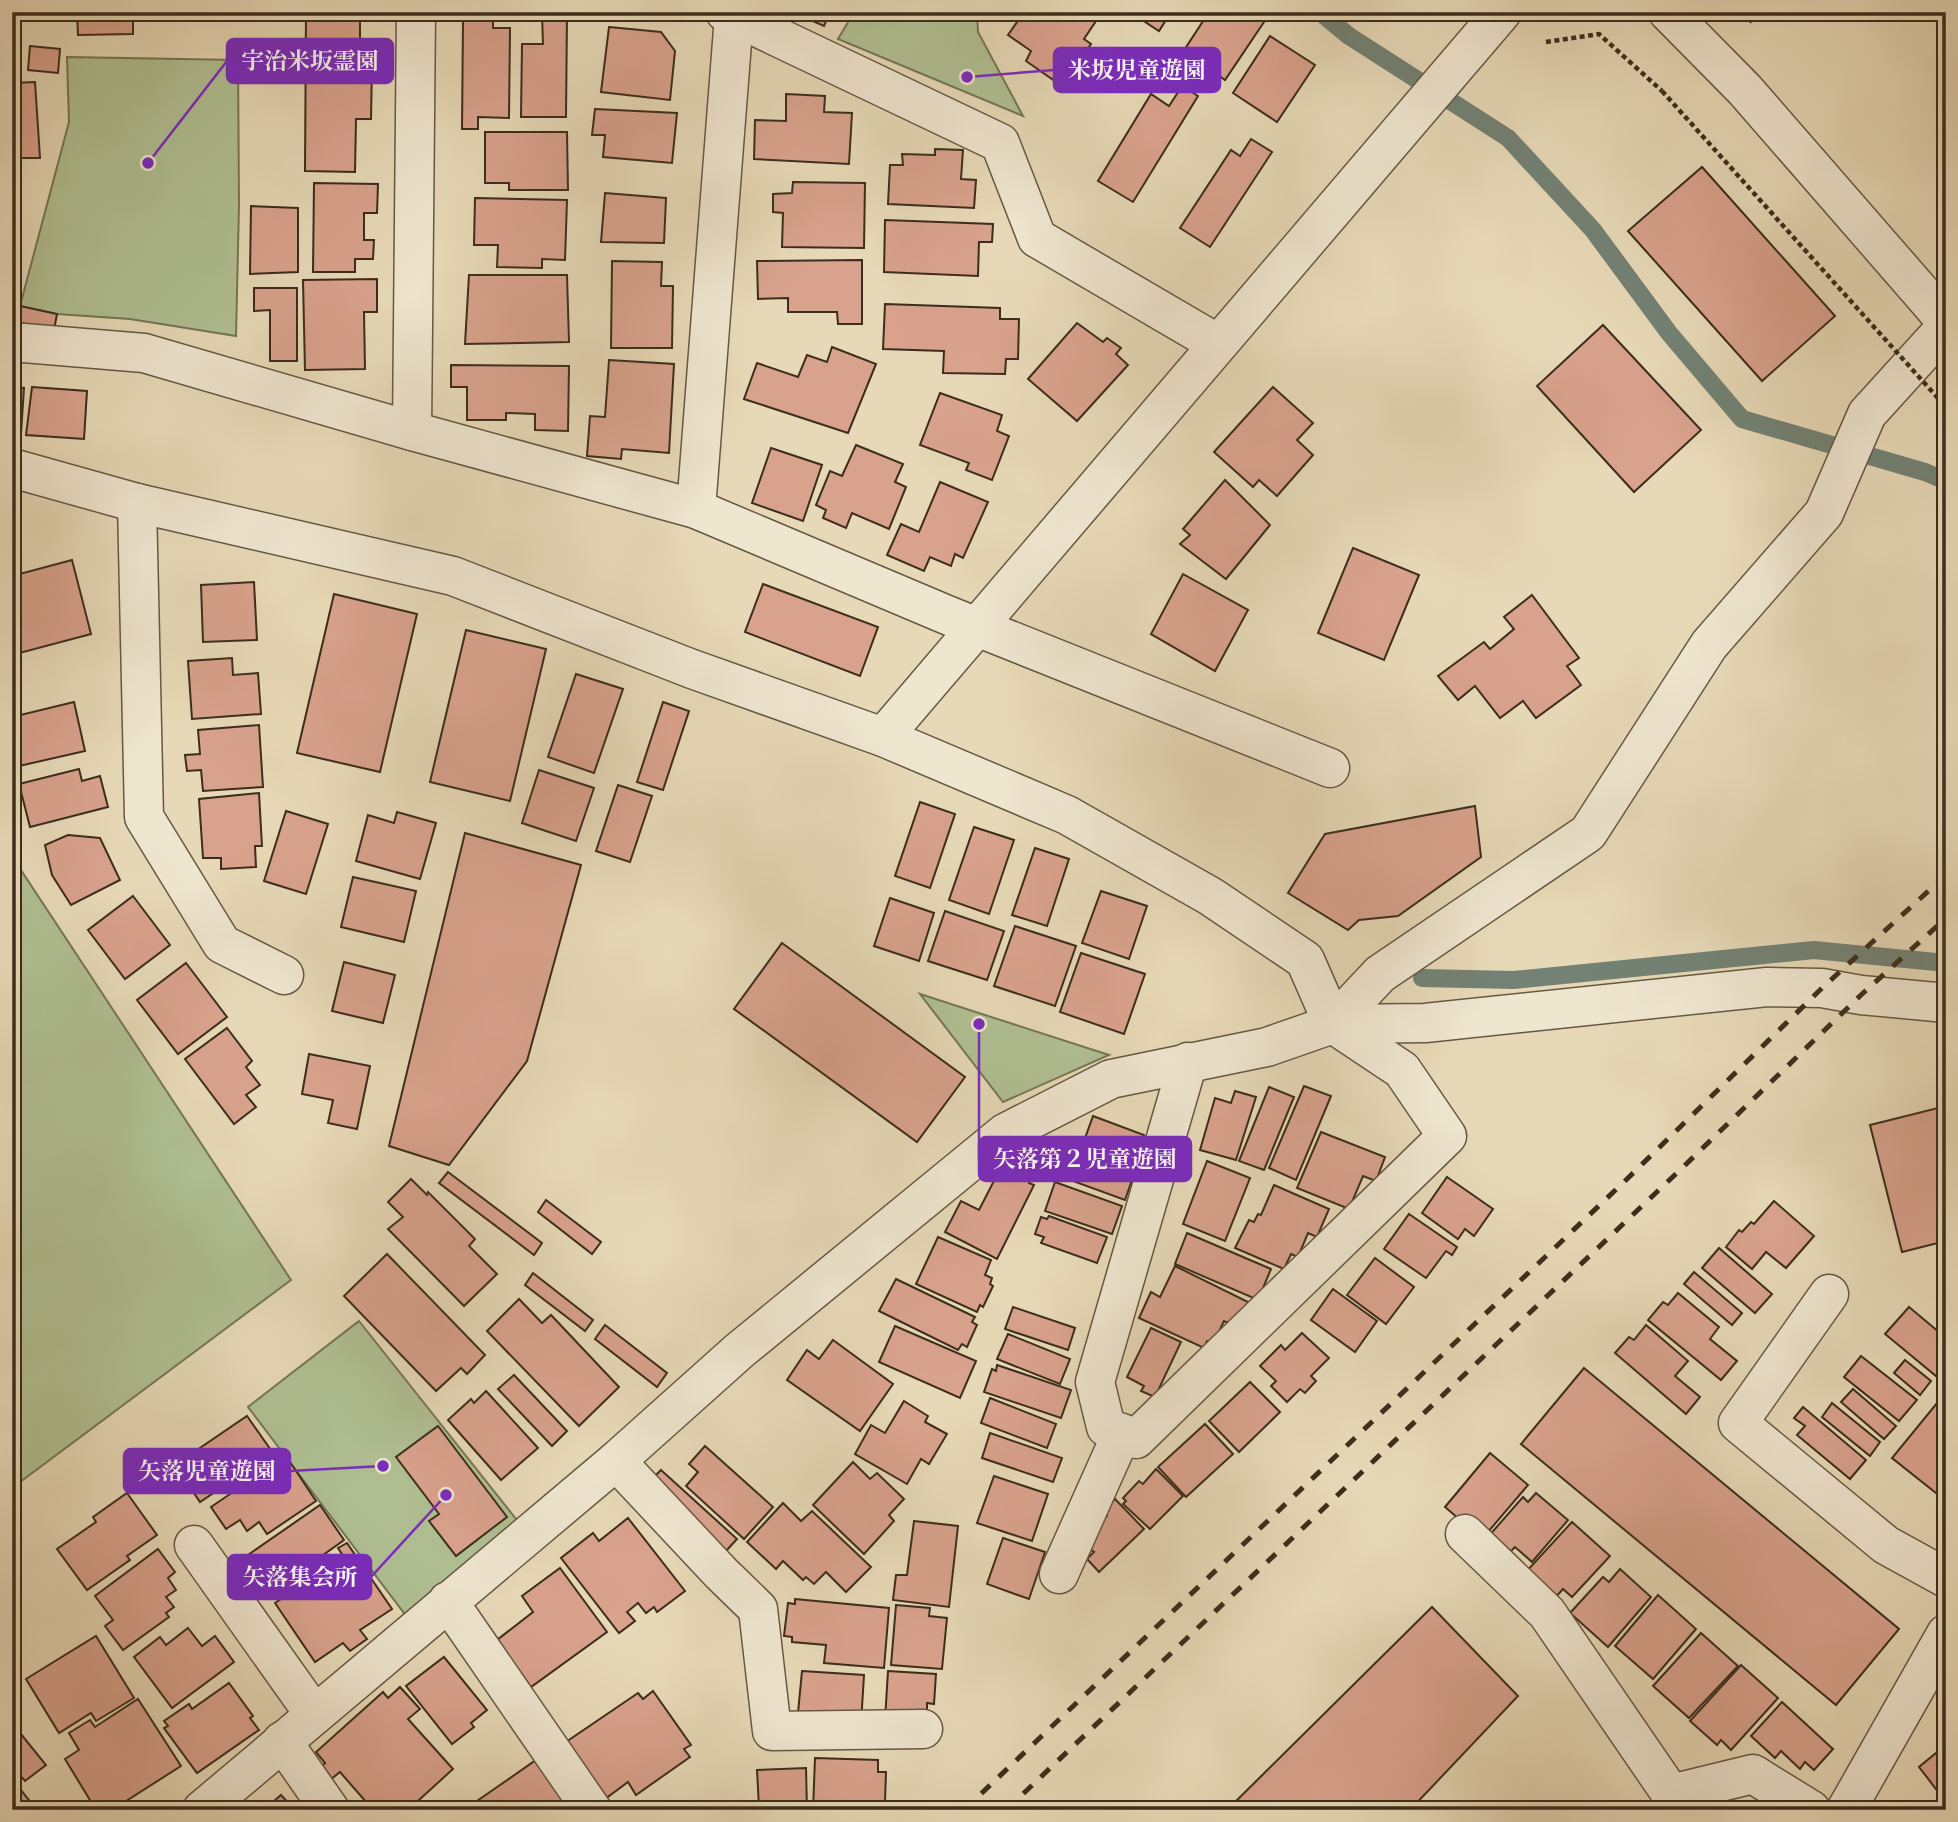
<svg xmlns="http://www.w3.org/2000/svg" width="1958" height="1822" viewBox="0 0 1958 1822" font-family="'IM FELL Great Primer','Noto Serif JP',serif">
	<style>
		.green { fill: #b0c093; stroke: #767658; stroke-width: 2 }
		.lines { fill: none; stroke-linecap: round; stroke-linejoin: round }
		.stream { stroke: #738275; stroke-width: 18 }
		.building { fill: #d9a28d; stroke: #3c2d1c; stroke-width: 2 }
		.minor-casing { stroke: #675843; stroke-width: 41 }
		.path { stroke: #3c2d1c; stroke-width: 4.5; stroke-dasharray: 5 3.5; stroke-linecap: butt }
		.minor { stroke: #efe6d0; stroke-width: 38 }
		.rail { stroke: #3c2d1c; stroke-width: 5; stroke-dasharray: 12 12; stroke-linecap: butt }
		.path-bridge { stroke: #3c2d1c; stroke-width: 4.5; stroke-dasharray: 5 3.5; stroke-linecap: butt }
		.leader { fill: none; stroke: #7b2cbf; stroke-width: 2.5 }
		.callout-dot { fill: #7b2cbf; stroke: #efe6d0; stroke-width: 2.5 }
		.callout { fill: #7b2cbf; stroke: #7b2cbf; stroke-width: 2.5 }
		.callout-label { font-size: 23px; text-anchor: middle; font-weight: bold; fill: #fff }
	</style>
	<rect width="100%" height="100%" fill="#e7d9b7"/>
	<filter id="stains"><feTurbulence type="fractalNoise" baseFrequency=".00286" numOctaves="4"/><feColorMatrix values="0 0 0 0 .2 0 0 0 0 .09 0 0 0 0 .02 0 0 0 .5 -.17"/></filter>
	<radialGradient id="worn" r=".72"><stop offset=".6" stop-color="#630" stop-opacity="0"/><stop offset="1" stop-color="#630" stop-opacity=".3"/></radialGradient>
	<g class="green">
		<path d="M854,12H977L978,32L1023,116L838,39Z"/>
		<path d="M67,57L238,60L239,205L236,336L130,319L57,314L20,306L69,122Z"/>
		<path d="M12,850L15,861L291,1280L12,1488Z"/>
		<path d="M920,994L1109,1055L1003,1102Z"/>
		<path d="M359,1321L520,1524L407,1617L248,1407Z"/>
	</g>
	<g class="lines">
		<g class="stream">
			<path d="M1320,12L1349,36L1508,138L1593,230L1669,333L1742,419L1925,472L1946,481"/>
			<path d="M1422,978L1514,980L1814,950L1946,963"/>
		</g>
	</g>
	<g class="building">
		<path d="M12,12H57V19L12,18Z"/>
		<path d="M77,12H133V34L78,35Z"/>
		<path d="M306,12H344V18H360V65H372L371,119H356L355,172L305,171Z"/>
		<path d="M792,12H830L824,26Z"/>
		<path d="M1024,12H1089L1098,18L1084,39L1091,44L1062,86L1026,61L1031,51L1008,35Z"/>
		<path d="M1130,12H1171L1159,31Z"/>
		<path d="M1209,12H1249L1264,22L1225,80L1207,67L1201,76L1177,61Z"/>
		<path d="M567,14L566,117H521L522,44H543L542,15Z"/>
		<path d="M493,20V28H510L509,118L478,117V129H462L463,21Z"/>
		<path d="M609,27L661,32L675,51L670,100L601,92Z"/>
		<path d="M1270,36L1315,65L1277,122L1233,93Z"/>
		<path d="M30,46L60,49L58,73L28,70Z"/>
		<path d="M35,82L40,158H12V83Z"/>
		<path d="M1182,86L1198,96L1133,202L1098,181L1151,94L1169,106Z"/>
		<path d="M786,94L825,96L824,112L852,113L849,164L754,159L755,120L786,121Z"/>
		<path d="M595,109L677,113L672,163L603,157L605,135H592Z"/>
		<path d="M485,132H567L568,190H509V183H485Z"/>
		<path d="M1251,139L1272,152L1210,247L1180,228L1231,150L1240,156Z"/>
		<path d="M935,149L963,150L961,179L976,180L974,208L888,204L890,165H903L902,154L935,155Z"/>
		<path d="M1702,167L1835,316L1762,381L1628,231Z"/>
		<path d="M793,182L865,183L864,248L782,247L783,213L773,212V194L792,193Z"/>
		<path d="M314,183L378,184L377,213H364V240H374L373,259H355V272H313Z"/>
		<path d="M605,193L666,198L664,243L601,242Z"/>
		<path d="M475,198L567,200L565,260L542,259V268L497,267L498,245H474Z"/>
		<path d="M251,206L298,208V272L250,274Z"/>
		<path d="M885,220L993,224L992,242H979L978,276L884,272Z"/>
		<path d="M862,260V324H838L837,312H788V298L758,299L757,261Z"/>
		<path d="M612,261L662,262L661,286H673L672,348H611Z"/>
		<path d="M469,275H567L569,342L465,344Z"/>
		<path d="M377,279V312H364L365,369L305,370L303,280Z"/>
		<path d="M254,288H297V361H270V310L254,311Z"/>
		<path d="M885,304L1000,308V319H1019L1018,359H1006L1005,374L943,373L944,351L883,349Z"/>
		<path d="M20,306L57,314L54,330L17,322Z"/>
		<path d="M1077,323L1103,342L1107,338L1121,348L1116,354L1128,365L1077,421L1028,379Z"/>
		<path d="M1603,325L1701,430L1634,492L1537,386Z"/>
		<path d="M832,347L876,364L848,433L744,399L757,363L798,377L807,355L827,362Z"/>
		<path d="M609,360L674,364L669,453L622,449L621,459L587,456L590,416L605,417Z"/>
		<path d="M451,365L569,366L568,431L535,430V414L506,413V420H467V387H451Z"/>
		<path d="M12,387L24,388L21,434L12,433Z"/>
		<path d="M32,387L87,391L84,439L26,435Z"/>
		<path d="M1273,387L1313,423L1297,440L1313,455L1277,496L1259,480L1253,487L1214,452Z"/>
		<path d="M940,393L1002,415L997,431L1009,436L992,480L966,470L969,463L920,445Z"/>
		<path d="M856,445L903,464L895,482L906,487L889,529L852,513L846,528L823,518L826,510L816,505L830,471L842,476Z"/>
		<path d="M771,448L822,465L803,521L752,503Z"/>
		<path d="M1225,480L1270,525L1226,579L1180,544L1190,535L1183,529Z"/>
		<path d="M940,482L988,502L963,558L955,554L951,566L930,557L924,571L887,555L901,524L919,532Z"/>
		<path d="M1353,548L1419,575L1384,660L1318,633Z"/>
		<path d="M72,560L91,634L12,655V576Z"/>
		<path d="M1183,574L1248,610L1215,671L1151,634Z"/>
		<path d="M254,582L257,640L203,642L201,585Z"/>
		<path d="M763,584L878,627L860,676L745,632Z"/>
		<path d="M334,594L417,614L380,772L297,753Z"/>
		<path d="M1532,595L1579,658L1567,666L1581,685L1536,718L1523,701L1500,718L1475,686L1458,700L1438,676L1484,642L1490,649L1514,629L1504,617Z"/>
		<path d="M466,630L546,649L510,801L430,782Z"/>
		<path d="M232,658L233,675L258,673L261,714L192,719L188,661Z"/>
		<path d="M576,674L623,689L594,773L548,757Z"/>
		<path d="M74,702L85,751L19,766L12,737V717Z"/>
		<path d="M663,702L689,711L663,790L637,782Z"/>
		<path d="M259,725L263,787L203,791L201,770L187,771L185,755L200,754L198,730Z"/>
		<path d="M79,769L82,781L100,776L108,807L30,827L19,784Z"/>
		<path d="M539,770L594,788L576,841L522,823Z"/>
		<path d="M618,785L652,796L630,862L596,851Z"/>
		<path d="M259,793L262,846H255L256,867L221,869V858H203L199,799Z"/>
		<path d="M920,802L955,814L930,888L895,876Z"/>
		<path d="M1475,806L1481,857L1398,916L1359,920L1348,930L1288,893L1325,834Z"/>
		<path d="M286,811L328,824L306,894L264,881Z"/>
		<path d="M397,812L436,823L420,879L356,861L368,815L394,823Z"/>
		<path d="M974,827L1014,840L989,914L949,900Z"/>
		<path d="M465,833L581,865L527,1061L449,1165L389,1146Z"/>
		<path d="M68,835L100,838L120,880L71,905L52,875L45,845Z"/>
		<path d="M1035,848L1069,859L1047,926L1012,915Z"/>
		<path d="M353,877L416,891L404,942L341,927Z"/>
		<path d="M1101,891L1147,906L1129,959L1082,943Z"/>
		<path d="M133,896L170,945L125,979L88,930Z"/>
		<path d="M890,898L934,913L919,961L874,946Z"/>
		<path d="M945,911L1004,931L987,980L928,961Z"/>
		<path d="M1015,926L1076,946L1055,1006L994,986Z"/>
		<path d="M782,943L965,1077L917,1142L734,1009Z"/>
		<path d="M1081,953L1145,974L1124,1034L1060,1012Z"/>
		<path d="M344,962L395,975L383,1023L332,1011Z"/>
		<path d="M186,963L227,1017L178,1054L137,1000Z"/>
		<path d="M227,1028L252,1061L246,1067L260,1085L246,1095L256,1107L234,1124L185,1059Z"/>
		<path d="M309,1054L370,1066L357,1129L328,1123L333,1100L302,1094Z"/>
		<path d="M1304,1086L1331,1096L1296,1180L1269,1168Z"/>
		<path d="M1269,1087L1294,1097L1264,1170L1239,1161Z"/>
		<path d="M1235,1091L1256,1097L1236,1160L1200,1150L1215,1098L1231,1103Z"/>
		<path d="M1946,1106V1241L1902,1252L1870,1125Z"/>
		<path d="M1093,1116L1144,1135L1139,1150L1142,1151L1125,1200L1070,1180Z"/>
		<path d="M1321,1132L1385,1157L1376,1181L1363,1176L1349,1209L1297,1188Z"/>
		<path d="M1207,1161L1250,1178L1225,1241L1183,1224Z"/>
		<path d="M1012,1164L1033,1174L1029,1183L1034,1185L997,1259L945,1232L961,1201L979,1210L999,1171L1007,1174Z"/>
		<path d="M448,1172L542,1243L534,1255L439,1183Z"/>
		<path d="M1447,1177L1493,1209L1474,1236L1465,1229L1458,1239L1422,1213Z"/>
		<path d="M411,1179L427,1195L428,1192L475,1239L469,1246L497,1274L464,1306L388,1229L403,1217L388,1202Z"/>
		<path d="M1055,1182L1122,1206L1112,1234L1045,1211Z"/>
		<path d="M1274,1185L1329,1209L1317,1237L1308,1233L1298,1257L1291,1254L1284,1269L1235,1248L1249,1220L1254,1222L1258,1214L1261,1215Z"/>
		<path d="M546,1200L601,1242L592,1254L538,1212Z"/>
		<path d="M1774,1201L1814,1236L1786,1268L1766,1252L1752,1269L1726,1247L1739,1230L1742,1232L1751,1222L1754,1224Z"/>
		<path d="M1409,1214L1457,1247L1452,1255L1446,1251L1426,1278L1384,1249Z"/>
		<path d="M1049,1216L1107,1237L1097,1263L1041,1243L1044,1237L1035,1234L1041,1217L1047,1219Z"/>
		<path d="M1187,1233L1271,1269L1258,1300L1175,1264Z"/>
		<path d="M938,1237L991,1260L985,1275L992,1278L990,1284L993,1286L983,1307L980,1305L977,1312L916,1284Z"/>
		<path d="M1719,1248L1772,1294L1755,1313L1702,1268Z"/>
		<path d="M387,1254L485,1355L467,1374L461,1368L436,1391L344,1296Z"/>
		<path d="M1375,1258L1414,1287L1386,1324L1347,1295Z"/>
		<path d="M1175,1266L1248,1302L1237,1327L1224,1321L1213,1344L1207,1341L1204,1348L1139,1318L1151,1292L1160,1297Z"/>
		<path d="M1694,1272L1742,1313L1732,1325L1684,1284Z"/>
		<path d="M533,1273L593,1320L585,1331L525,1285Z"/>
		<path d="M896,1279L975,1317L972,1322L977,1325L967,1347L962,1344L958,1350L879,1311Z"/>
		<path d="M1333,1289L1377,1321L1355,1352L1311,1320Z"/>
		<path d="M1678,1293L1719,1327L1710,1339L1737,1361L1721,1380L1648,1320L1663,1302L1668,1305Z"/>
		<path d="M519,1299L542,1323L551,1315L619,1387L579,1426L487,1331Z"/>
		<path d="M1013,1307L1075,1328L1068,1350L1005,1329Z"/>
		<path d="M1909,1307L1946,1338V1365L1936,1376L1885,1334Z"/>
		<path d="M605,1325L667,1373L657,1387L595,1339Z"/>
		<path d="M1646,1325L1688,1361L1675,1376L1700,1397L1686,1414L1615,1353L1629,1337L1634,1340Z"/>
		<path d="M895,1326L976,1361L960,1398L879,1362Z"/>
		<path d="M1151,1328L1181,1342L1155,1397L1141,1391L1144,1386L1127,1377Z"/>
		<path d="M1302,1333L1329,1358L1311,1376L1316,1381L1305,1393L1300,1389L1287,1402L1271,1386L1276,1381L1260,1366L1281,1345L1285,1350Z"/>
		<path d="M1008,1334L1070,1359L1060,1384L997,1359Z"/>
		<path d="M833,1340L893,1384L860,1431L787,1380L807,1350L819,1359Z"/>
		<path d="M1861,1356L1917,1400L1899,1421L1844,1377Z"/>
		<path d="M1905,1360L1931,1381L1920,1395L1894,1373Z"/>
		<path d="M997,1365L1071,1390L1061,1418L984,1392L992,1369L996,1371Z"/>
		<path d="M1584,1368L1899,1629L1836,1705L1521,1444Z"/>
		<path d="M514,1375L567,1431L552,1446L498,1389Z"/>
		<path d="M1250,1382L1280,1412L1239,1452L1209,1421Z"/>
		<path d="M1853,1389L1896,1426L1884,1439L1841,1402Z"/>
		<path d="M486,1391L538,1448L501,1480L448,1420L471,1399L474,1403Z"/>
		<path d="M1946,1392V1501L1892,1458Z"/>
		<path d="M990,1398L1056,1424L1047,1448L981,1423Z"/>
		<path d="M904,1401L928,1416L925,1422L947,1434L929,1464L921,1459L907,1484L855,1454L871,1425L885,1433Z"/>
		<path d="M1832,1403L1880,1442L1870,1456L1822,1417Z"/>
		<path d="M1803,1407L1866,1460L1850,1479L1797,1435L1805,1426L1794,1418Z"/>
		<path d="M247,1416L273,1453L200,1502L175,1465Z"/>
		<path d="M1205,1424L1233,1454L1186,1497L1158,1467Z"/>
		<path d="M438,1426L507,1517L456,1556L429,1521L439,1514L396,1457Z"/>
		<path d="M990,1433L1062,1458L1053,1482L982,1458Z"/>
		<path d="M705,1446L773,1507L744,1539L686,1486L698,1472L689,1464Z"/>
		<path d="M1490,1453L1528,1485L1482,1539L1445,1507Z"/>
		<path d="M286,1456L316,1501L267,1534L259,1522L247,1531L240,1520L226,1529L211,1507Z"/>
		<path d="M853,1462L870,1479L877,1473L904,1499L889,1515L894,1521L864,1554L813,1505Z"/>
		<path d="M1156,1469L1183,1496L1150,1529L1123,1504L1126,1501L1123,1498L1139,1481L1143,1484Z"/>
		<path d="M661,1470L737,1539L726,1551L649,1482Z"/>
		<path d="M994,1476L1048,1494L1032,1541L977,1523Z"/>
		<path d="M127,1493L157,1535L127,1556L130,1560L87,1590L57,1549L96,1522L93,1517Z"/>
		<path d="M1536,1493L1568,1520L1532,1562L1515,1547L1507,1555L1487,1538L1523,1497L1528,1502Z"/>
		<path d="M1115,1499L1144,1529L1099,1572L1087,1559L1094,1552L1087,1547L1096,1539L1092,1535L1094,1528L1107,1516L1103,1511Z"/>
		<path d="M783,1503L801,1521L812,1511L871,1567L846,1592L826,1572L814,1584L806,1577L803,1580L783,1561L776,1569L747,1542Z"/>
		<path d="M320,1505L344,1540L270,1593L245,1557Z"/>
		<path d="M628,1518L685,1591L657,1612L654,1607L646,1613L638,1603L627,1612L635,1621L619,1633L561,1558L593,1533L599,1541Z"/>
		<path d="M914,1521L958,1526L949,1607L893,1600L896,1575H907Z"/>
		<path d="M1572,1522L1610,1556L1572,1597L1563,1589L1553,1600L1524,1574Z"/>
		<path d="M1003,1538L1045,1552L1029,1599L987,1584Z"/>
		<path d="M347,1543L392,1609L360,1630L367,1639L350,1651L343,1643L315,1662L275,1603L299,1587L304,1595L349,1565L338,1548Z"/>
		<path d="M158,1549L175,1572L168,1578L176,1590L166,1597L174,1607L166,1613L169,1617L123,1650L105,1626L113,1620L95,1596Z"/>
		<path d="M560,1568L607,1632L531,1687L497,1640L533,1612L522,1596Z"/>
		<path d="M1620,1569L1651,1597L1608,1647L1570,1613L1603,1577L1609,1582Z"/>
		<path d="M1658,1595L1696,1629L1653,1679L1615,1646Z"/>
		<path d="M795,1599L889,1608L884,1668L824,1663L826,1645L792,1642V1637L784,1636L788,1603L795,1604Z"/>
		<path d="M896,1605L930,1608L929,1616L947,1618L942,1669L891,1665Z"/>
		<path d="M1432,1607L1518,1696L1410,1810H1227Z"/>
		<path d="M188,1628L202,1646L215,1636L234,1662L172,1708L134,1657L160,1637L166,1645Z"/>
		<path d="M1701,1633L1738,1666L1689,1718L1653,1686Z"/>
		<path d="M96,1636L134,1698L96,1721L91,1713L59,1733L26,1679Z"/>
		<path d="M444,1657L487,1710L471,1723L474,1727L452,1744L406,1686Z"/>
		<path d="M1741,1665L1778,1698L1731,1750L1721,1740L1717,1745L1690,1721Z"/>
		<path d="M802,1671L864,1675L861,1724L798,1713Z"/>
		<path d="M888,1671L936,1674L934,1704L927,1703V1710H920L885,1720Z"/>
		<path d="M229,1683L253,1716L250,1718L259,1730L197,1773L164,1728L168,1726L164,1721L189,1704L192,1709Z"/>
		<path d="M400,1687L420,1709L408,1719L453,1769L408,1810H373L340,1772L330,1780L320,1768L325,1763L316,1752L383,1692L388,1698Z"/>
		<path d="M653,1691L691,1745L684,1749L690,1757L636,1795L628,1782L605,1799L566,1742L638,1693L643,1699Z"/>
		<path d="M138,1699L181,1766L112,1810H96L65,1759L79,1750L69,1733L90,1720L95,1727Z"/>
		<path d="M1782,1702L1833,1749L1814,1770L1805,1762L1800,1769L1781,1751L1775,1758L1751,1736Z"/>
		<path d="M12,1723L46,1765L25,1781L12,1766Z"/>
		<path d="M1941,1749L1946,1755V1802L1919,1767Z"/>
		<path d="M815,1758L878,1760V1772H886L885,1802L882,1801L881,1809L813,1810Z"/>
		<path d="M536,1760L570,1810H464Z"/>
		<path d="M806,1768L807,1810H753V1808H759L757,1770Z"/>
		<path d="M12,1779L29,1800L17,1810H12Z"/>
		<path d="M281,1795L295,1810H252L259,1803L265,1809Z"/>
	</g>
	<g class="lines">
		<g class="minor-casing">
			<g id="minor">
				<path d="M725,12L1000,143L1037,238L1218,344"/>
				<path d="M1668,12L1745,90L1946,321"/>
				<path d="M12,342L144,353L412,431L696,509L947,615L1330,768"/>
				<path d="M412,431L416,12"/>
				<path d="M12,468L137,503L453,576L692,669L883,737L1067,815L1210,896L1305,960L1333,1024L1402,1070L1447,1136L1136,1439L1106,1427L1095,1382L1188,1062"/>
				<path d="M137,503L144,817L222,944L284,975"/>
				<path d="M696,509L734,16"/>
				<path d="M883,737L1502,12"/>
				<path d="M1333,1024L1380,974L1588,833L1709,645L1824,513L1867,414L1946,327"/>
				<path d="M1829,1294L1738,1423L1886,1545L1946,1578"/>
				<path d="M616,1461L721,1573L758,1609L772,1731L923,1729"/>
				<path d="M1465,1534L1547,1613L1671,1794L1753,1774L1811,1810"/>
				<path d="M194,1545L314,1714"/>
				<path d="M1059,1574L1122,1433"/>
				<path d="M448,1601L592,1810"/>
				<path d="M282,1741L330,1810"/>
				<path d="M202,1810L616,1461L739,1351L1005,1133L1111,1079L1267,1047L1333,1024L1425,1023L1767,987L1822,988L1861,995L1946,1003"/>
				<path d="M1846,1810L1946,1634"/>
			</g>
		</g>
		<g class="path">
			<path d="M1743,12L1753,23"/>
			<path d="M1546,42L1599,34L1662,91"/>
		</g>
		<use href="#minor" class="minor"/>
		<g class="rail">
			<path d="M964,1810L1626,1180L1822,988L1946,875"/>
			<path d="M1006,1810L1681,1169L1861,995L1946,918"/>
		</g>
		<path class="path-bridge" d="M1662,91L1946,407"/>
	</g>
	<path class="leader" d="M148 163L227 61M967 77L1054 70M979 1024L979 1159M383 1466L290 1471M446 1495L371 1577"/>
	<g class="callout-dot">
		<circle cx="148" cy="163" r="7"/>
		<circle cx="967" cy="77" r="7"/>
		<circle cx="979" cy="1024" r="7"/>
		<circle cx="383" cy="1466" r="7"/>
		<circle cx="446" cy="1495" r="7"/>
	</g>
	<g class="callout">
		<rect x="227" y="39" width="166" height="44" rx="7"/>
		<rect x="1054" y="48" width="166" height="44" rx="7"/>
		<rect x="979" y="1137" width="212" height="44" rx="7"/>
		<rect x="124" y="1449" width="166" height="44" rx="7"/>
		<rect x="228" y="1555" width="143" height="44" rx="7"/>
	</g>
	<g class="callout-label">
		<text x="310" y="69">宇治米坂霊園</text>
		<text x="1137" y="78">米坂児童遊園</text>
		<text x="1085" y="1167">矢落第２児童遊園</text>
		<text x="207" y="1479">矢落児童遊園</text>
		<text x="300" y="1585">矢落集会所</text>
	</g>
	<rect width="1958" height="1822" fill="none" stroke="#e7d9b7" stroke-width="42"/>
	<rect x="14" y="14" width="1930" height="1794" fill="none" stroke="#3c2d1c" stroke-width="3.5"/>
	<rect x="21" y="21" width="1916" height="1780" fill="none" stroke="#3c2d1c" stroke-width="2"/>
	<rect width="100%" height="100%" filter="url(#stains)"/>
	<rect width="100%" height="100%" fill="url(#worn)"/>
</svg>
